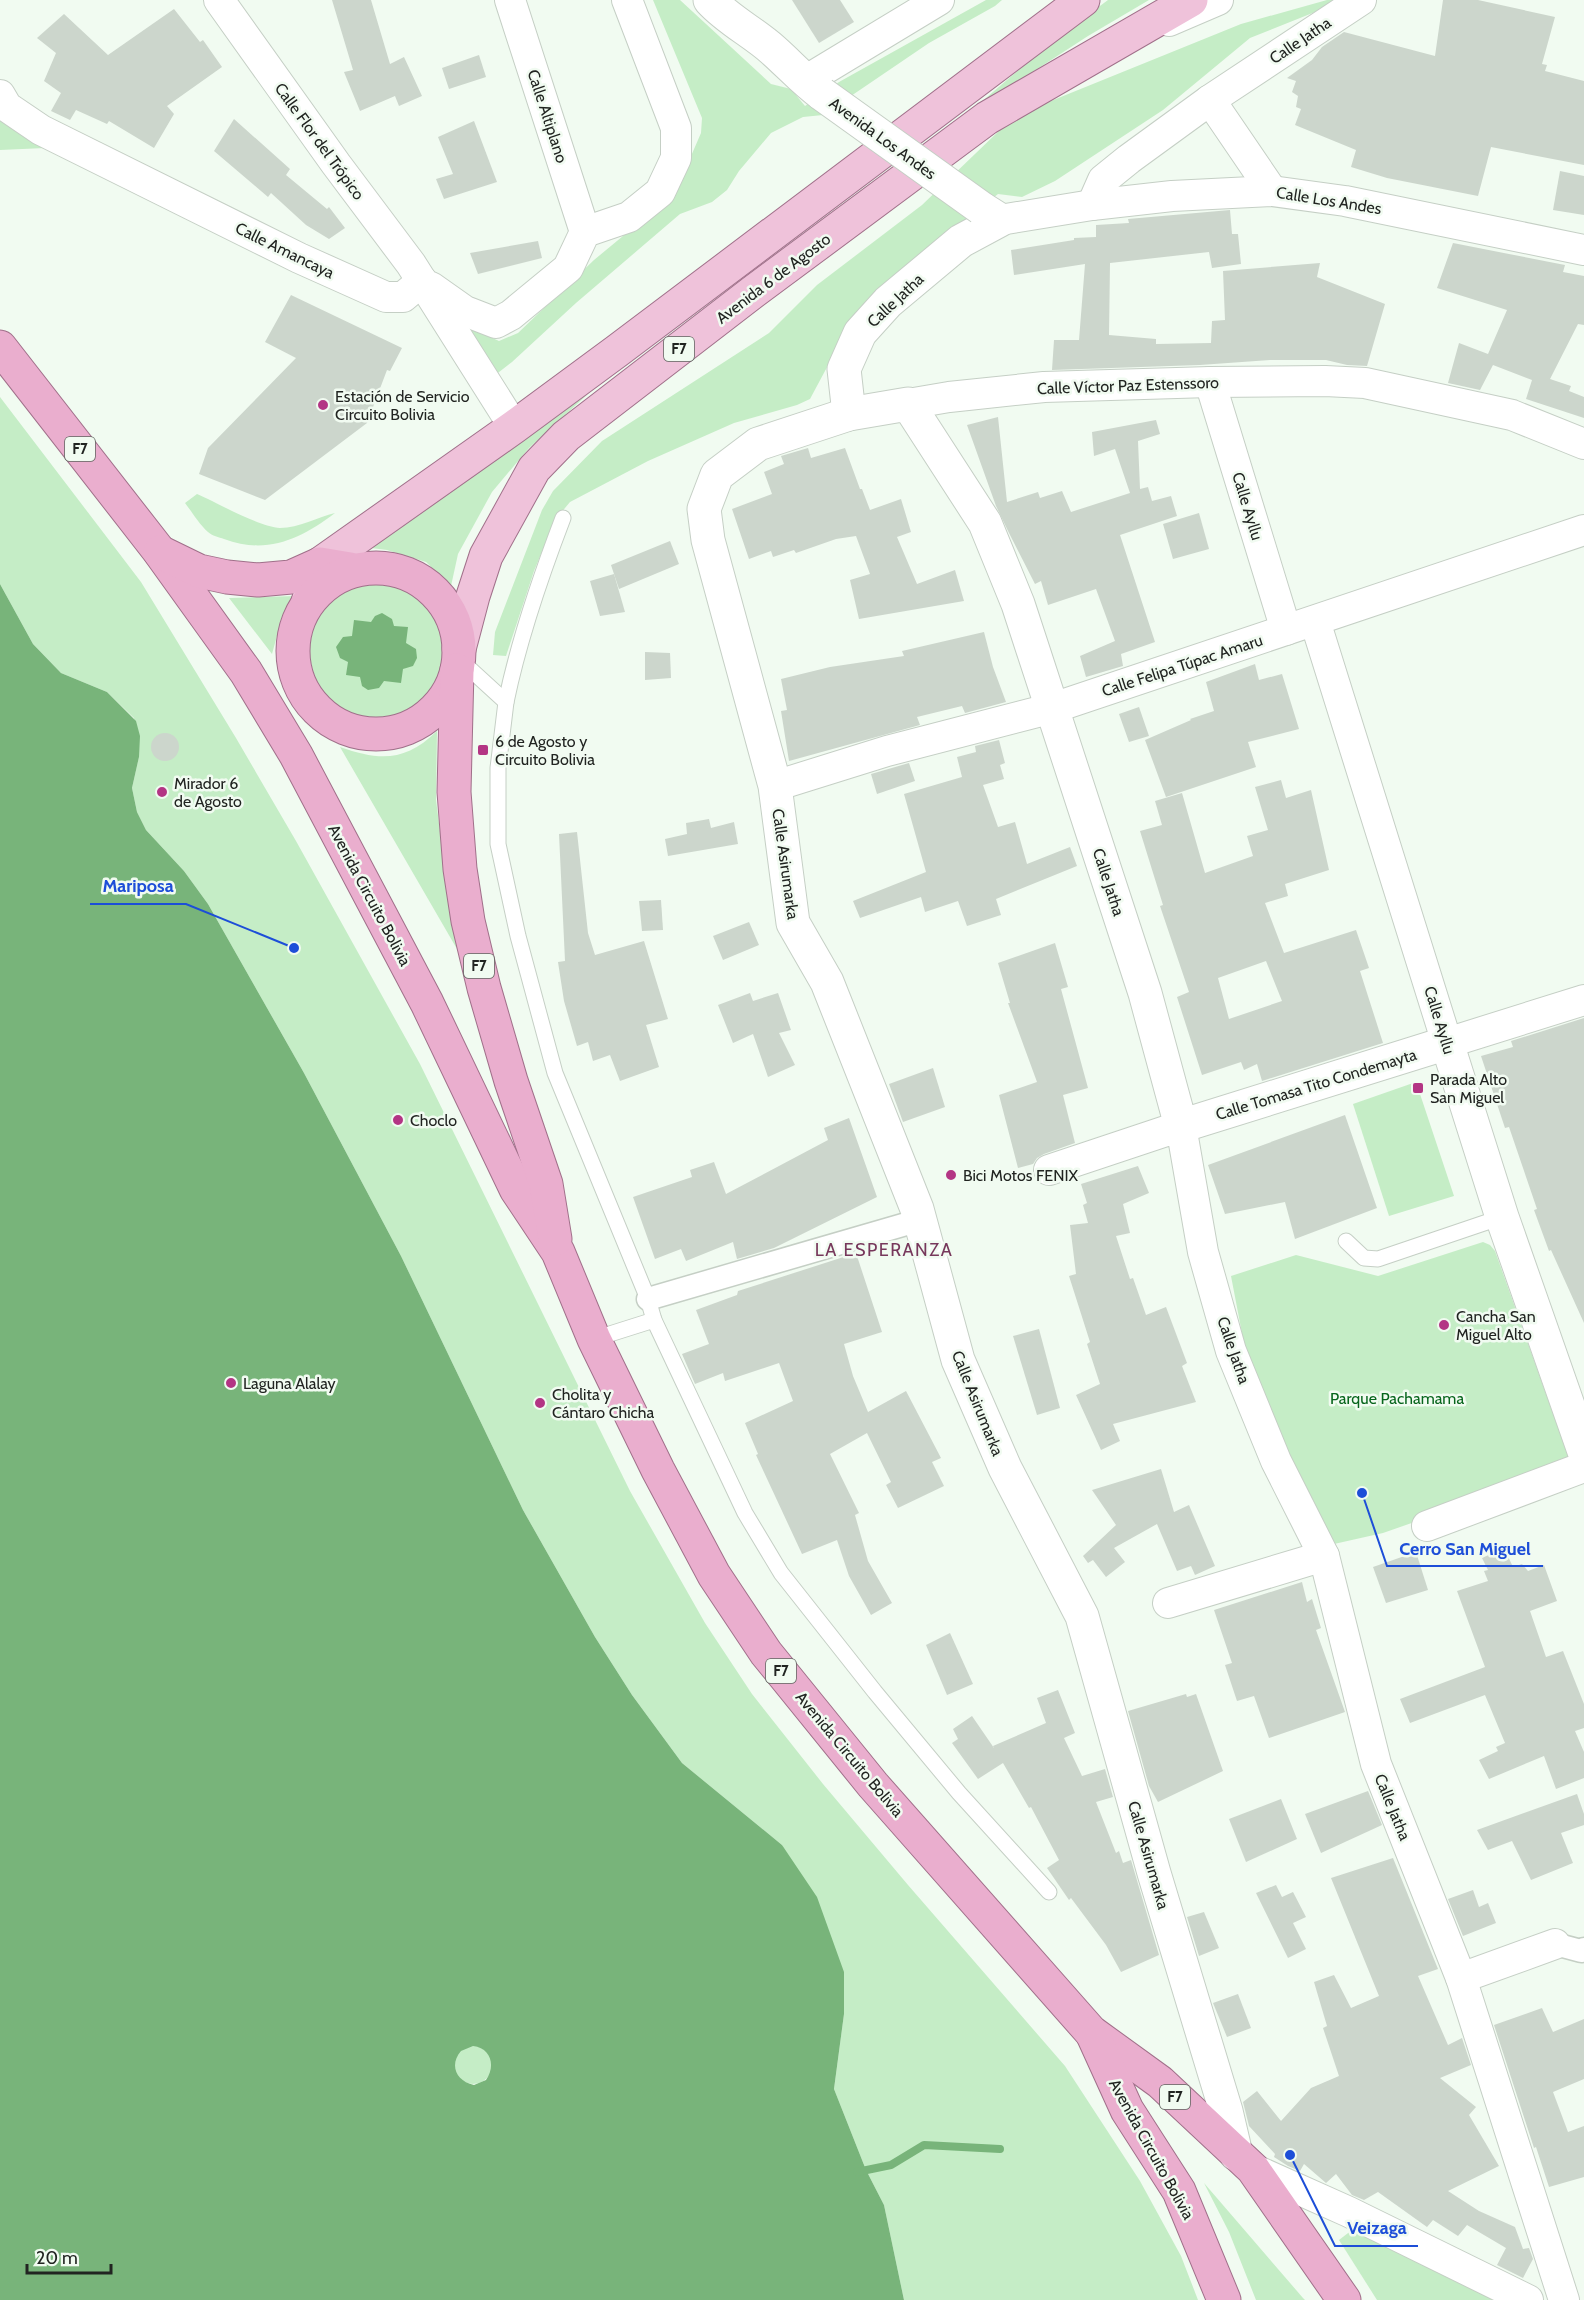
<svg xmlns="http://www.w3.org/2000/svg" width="1584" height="2300" viewBox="0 0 1584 2300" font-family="Cabin,sans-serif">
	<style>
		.green { fill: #c5edc6 }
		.water { fill: #78b47a; fill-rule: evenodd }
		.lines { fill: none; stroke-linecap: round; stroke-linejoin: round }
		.stream { stroke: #78b47a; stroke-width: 8 }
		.building { fill: #ccd6cc; fill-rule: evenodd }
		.service-casing { stroke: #c5cfc5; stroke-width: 17 }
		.pedestrian-casing { stroke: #c5cfc5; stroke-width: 25 }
		.minor-casing { stroke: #c5cfc5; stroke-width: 32 }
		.tertiary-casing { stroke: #c5cfc5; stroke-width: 35 }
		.primary-casing { stroke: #a0708a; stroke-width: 35 }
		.trunk-casing { stroke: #a0708a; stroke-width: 35 }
		.service { stroke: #fff; stroke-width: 15 }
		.pedestrian { stroke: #fff; stroke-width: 22 }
		.minor { stroke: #fff; stroke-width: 30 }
		.tertiary { stroke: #fff; stroke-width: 33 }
		.primary { stroke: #efc2da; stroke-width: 33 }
		.trunk { stroke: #eaaece; stroke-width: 33 }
		.tertiary-bridge-casing { stroke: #c5cfc5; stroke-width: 35; stroke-linecap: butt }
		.tertiary-bridge { stroke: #fff; stroke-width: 33 }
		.poi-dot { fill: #b33584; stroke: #f1fbf1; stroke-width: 2 }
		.labels { text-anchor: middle; stroke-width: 5; stroke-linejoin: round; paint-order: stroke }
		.shield { fill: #f1fbf1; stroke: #5f645f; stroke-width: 1.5 }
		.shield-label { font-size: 15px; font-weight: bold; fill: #212421 }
		.street-label { font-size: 16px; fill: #212421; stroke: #f1fbf1 }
		.poi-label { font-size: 16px; fill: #212421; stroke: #f1fbf1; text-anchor: start }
		.park-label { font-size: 16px; fill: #07651c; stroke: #f1fbf1 }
		.neighbourhood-label { font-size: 18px; letter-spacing: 1.5px; fill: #77385c; stroke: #f1fbf1 }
		.leader { fill: none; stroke: #1d4ed8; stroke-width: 2 }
		.callout-dot { fill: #1d4ed8; stroke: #f1fbf1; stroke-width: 2 }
		.callout-label { font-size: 18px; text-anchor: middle; font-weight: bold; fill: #1d4ed8; stroke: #f1fbf1; stroke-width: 5; stroke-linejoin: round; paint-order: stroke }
	</style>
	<rect width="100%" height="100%" fill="#f1fbf1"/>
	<g class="green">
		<path d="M653,0H680L771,84L791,89L805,106L839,82L986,0H1002L995,6L929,43L823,115L803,117L771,133L739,171L727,190L712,202L680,214L576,303L512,362L494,376L445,316L499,341L518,333L594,260L675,193L701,133L702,118Z"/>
		<path d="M1108,0H1149L1088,36L965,116L1049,44Z"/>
		<path d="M1327,0H1334L1325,8L1250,38L1163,110L1055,181L1022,197L998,194L898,274L848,328L810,399L797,405L734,423L648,461L570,502L555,520L534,571L506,656L493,655L495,632L542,510L553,491L602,441L769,333L817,285L922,205L1002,128L1046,103L1241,24Z"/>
		<path d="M0,116L45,148L0,150Z"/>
		<path d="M588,394L529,448L492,492L458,554L451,586L426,562L387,550L371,548Z"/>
		<path d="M0,397L141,582L236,738L296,841L420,1064L630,1491L705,1623L752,1694L823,1784L908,1885L1065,2066L1140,2181L1181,2256L1198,2300H904L884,2205L866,2170L834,2089L844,2014L782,1845L682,1763L632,1695L595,1637L523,1510L401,1256L304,1073L208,904L184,871L146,830L137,812L132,788L139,757L134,718L107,692L61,673L33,644L0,584Z"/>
		<path d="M197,494C218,503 259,527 280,528C299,528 318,517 335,513C301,539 267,555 224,539C219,537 212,536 208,532C199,524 192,512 185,503Z"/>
		<circle cx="377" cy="651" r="67"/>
		<path d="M295,596L278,632L272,654L229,598Z"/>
		<path d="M437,731L436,800L450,909L457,949L340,747C380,761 405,762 437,731Z"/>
		<path d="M1416,1082L1454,1196L1389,1216L1353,1104Z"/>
		<path d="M1483,1242L1490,1245L1495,1251L1572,1467L1383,1533L1334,1544L1323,1535L1245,1349L1231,1276L1296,1255L1378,1276Z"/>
		<circle cx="473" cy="2065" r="19"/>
		<path d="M1204,2183L1303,2298L1305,2300H1256L1229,2232Z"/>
		<path d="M1352,2230L1497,2300H1377L1339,2240Z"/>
	</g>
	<g class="water">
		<path d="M0,584L33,644L61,673L107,692L136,721L140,736L139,757L132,788L137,812L146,830L184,871L208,904L304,1073L401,1256L523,1510L595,1637L632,1695L682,1763L782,1845L817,1897L844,1972V2014L834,2089L866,2170L884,2205L904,2300H0ZM473,2046C491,2048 496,2066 486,2080L474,2085C456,2081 449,2065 461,2051Z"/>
		<path d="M382,613L392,619L394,626L408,627L406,643L416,649L417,658L413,666L403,669L401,683L384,681L379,688L368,690L362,686L360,677L346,675L348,662L340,658L336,647L343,637L352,636L354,620L371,622L375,616Z"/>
	</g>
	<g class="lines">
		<path class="stream" d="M857,2172L891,2165L924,2145L1000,2149"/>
	</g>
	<g class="building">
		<path d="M332,0H371L390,64L404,57L422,96L399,106L395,96L360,111L344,72L353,70Z"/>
		<path d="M792,0H840L854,22L819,43Z"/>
		<path d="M1443,0H1478L1555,17L1542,64L1547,65L1545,71L1584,81V165L1491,147L1478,196L1387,178L1351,167L1356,150L1295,125L1301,109L1296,107L1298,96L1292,92L1296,81L1287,78L1312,60L1322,47L1344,32L1435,56Z"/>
		<path d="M174,9L200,42L203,40L222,67L167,106L174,114L154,148L109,121L107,124L76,110L70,120L51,111L61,93L44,81L56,53L37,38L64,14L108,55Z"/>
		<path d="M479,55L486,77L449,89L442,68Z"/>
		<path d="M234,119L290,169L286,175L327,209L329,207L345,228L329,239L306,225L271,193L268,197L214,151Z"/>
		<path d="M474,121L497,182L444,199L436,179L453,174L438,137Z"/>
		<path d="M1560,171L1584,176V215L1553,210Z"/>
		<path d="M1230,210L1232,234H1238L1241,264L1212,268L1209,252L1110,263L1109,335L1156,339V344L1211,343L1212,321L1225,320L1223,271L1320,263L1317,277L1385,304L1367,366L1347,365L1326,360H1270L1200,365L1052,370L1054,340H1079L1085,264L1014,275L1011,250L1074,240V238L1096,237V225L1129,223L1128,219Z"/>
		<path d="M538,241L542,258L478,274L470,253Z"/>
		<path d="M1453,243L1565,265L1563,272L1584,276V325L1578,324L1550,379L1571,386L1569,391L1584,397V418L1526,399L1532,380L1493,365L1480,390L1448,383L1459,343L1488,354L1507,310L1437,288Z"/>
		<path d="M291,295L402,348L390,371L387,370L367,423L265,500L199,474L208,448L296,358L265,342Z"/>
		<path d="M998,417L1007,502L1038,492L1040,498L1062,491L1071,512L1130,493L1115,449L1094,456L1092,432L1156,420L1160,434L1138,441L1140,489L1148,487L1152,501L1171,496L1177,516L1120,535L1155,642L1121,654L1123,666L1086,677L1080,656L1115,641L1096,589L1048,605L1041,581L1035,584L1009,533L996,506L967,425Z"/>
		<path d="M808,448L811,458L845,448L860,489H862L870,510L901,499L911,532L897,537L917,584L955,570L964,601L859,619L850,580L870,574L856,536L836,539L796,553L794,550L773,557L771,551L749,559L732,509L772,494L764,472L784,464L781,456Z"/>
		<path d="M1199,513L1209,549L1173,559L1163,524Z"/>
		<path d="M670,541L679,564L619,589L611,565Z"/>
		<path d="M614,574L625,612L600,616L590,581Z"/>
		<path d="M984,632L993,667L1006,702L965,713L962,706L917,717L920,725L789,761L781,711L787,710L781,679L830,667L904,656L902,651Z"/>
		<path d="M645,652L670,653L671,678L645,680Z"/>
		<path d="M1255,664L1259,680L1282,674L1299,729L1248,742L1256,767L1166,797L1145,740L1191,720L1190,719L1214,711L1206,682Z"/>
		<path d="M1139,707L1149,736L1129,742L1119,714Z"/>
		<circle cx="165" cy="747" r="14"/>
		<path d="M999,740L1005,763L1000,765L1004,779L983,785L998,827L1015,822L1027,864L1070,847L1077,866L996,899L1001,915L967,926L958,901L925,912L921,897L860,918L853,901L926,872L904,794L962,777L957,757L976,752L975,746Z"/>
		<path d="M909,763L915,781L877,794L871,774Z"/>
		<path d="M1281,780L1286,798L1311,790L1329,870L1285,884L1288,896L1265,903L1284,953L1356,930L1369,968L1360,971L1383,1043L1262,1081L1257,1064L1244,1070L1241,1062L1202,1075L1177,997L1189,992L1160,906L1163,905L1140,831L1162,825L1155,801L1182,793L1205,873L1253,856L1247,836L1268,830L1255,787ZM1266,961L1282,1001L1229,1019L1218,978Z"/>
		<path d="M709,819L711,828L734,822L738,844L668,856L665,839L687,834L686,823Z"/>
		<path d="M577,832L588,933L595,955L644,941L668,1019L646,1025L659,1067L620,1081L610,1055L593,1061L588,1042L577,1046L564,1001L558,962L565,961L559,834Z"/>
		<path d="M661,900L663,930L642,931L639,901Z"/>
		<path d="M749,922L759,945L723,960L713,936Z"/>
		<path d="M1055,943L1068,987L1061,989L1088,1088L1063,1095L1075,1143L1044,1154L1037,1158L1033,1164L1018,1168L999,1095L1037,1082L1008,1003H1010L998,963Z"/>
		<path d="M750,993L753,1001L778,993L791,1030L779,1033L795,1065L768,1077L753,1034L733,1043L718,1005Z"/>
		<path d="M1584,1018V1323L1551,1250L1549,1251L1534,1210L1537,1209L1509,1127L1505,1128L1481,1056L1513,1047L1511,1041Z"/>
		<path d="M933,1068L945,1107L903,1122L889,1084Z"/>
		<path d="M1345,1115L1377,1208L1295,1239L1285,1202L1225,1214L1208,1165Z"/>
		<path d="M849,1118L877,1197L774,1248L737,1259L733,1242L686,1261L681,1249L655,1259L633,1197L692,1177L690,1170L714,1162L726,1194L828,1140L824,1128Z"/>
		<path d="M1138,1166L1149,1193L1123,1204L1130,1233L1116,1236L1130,1279L1133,1278L1146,1315L1166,1307L1187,1363L1182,1366L1196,1402L1113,1424L1120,1441L1101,1450L1076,1395L1100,1384L1087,1344L1090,1342L1069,1276L1076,1274L1070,1225L1088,1223L1083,1205L1087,1203L1081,1184Z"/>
		<path d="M856,1253L882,1332L844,1344L853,1376L868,1412L906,1391L941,1458L932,1462L944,1486L898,1508L886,1485L891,1482L867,1433L830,1454L859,1513L855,1515L868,1561L892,1603L871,1615L849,1576L837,1540L802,1554L756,1455L758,1454L745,1423L793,1401L779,1363L725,1381L723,1373L695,1384L682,1354L709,1344L696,1310L737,1295L738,1291Z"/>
		<path d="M1039,1329L1060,1408L1037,1415L1013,1336Z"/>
		<path d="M1161,1469L1174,1512L1189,1505L1215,1566L1195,1575L1191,1566L1177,1571L1157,1524L1114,1548L1125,1562L1106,1577L1093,1560L1088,1563L1083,1556L1116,1525L1092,1490Z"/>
		<path d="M1504,1548L1513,1567L1522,1564L1528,1571L1544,1565L1557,1601L1530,1611L1546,1657L1563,1651L1584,1704V1728L1575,1731L1584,1752V1778L1556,1789L1544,1756L1489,1779L1479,1760L1498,1751L1496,1747L1505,1743L1485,1695L1410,1723L1400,1699L1485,1667L1457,1591L1488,1581L1484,1571L1488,1570L1482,1558Z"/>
		<path d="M1416,1552L1428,1590L1386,1603L1373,1567Z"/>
		<path d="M1302,1582L1307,1602L1312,1599L1321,1628L1316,1630L1345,1712L1269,1738L1254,1696L1237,1701L1225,1665L1232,1663L1214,1610Z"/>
		<path d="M950,1633L973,1684L947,1695L926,1645Z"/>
		<path d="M1058,1690L1075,1733L1064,1738L1082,1776L1105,1769L1113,1797L1096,1802L1116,1853L1119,1851L1123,1863L1131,1860L1159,1955L1121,1972L1106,1945L1071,1898L1069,1900L1047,1868L1059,1860L1031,1807L1029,1808L1003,1763L978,1779L952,1743L958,1739L953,1729L972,1716L994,1748L993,1746L1046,1723L1037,1698Z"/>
		<path d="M1186,1694L1187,1697L1196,1694L1223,1771L1158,1802L1149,1786L1128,1711Z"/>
		<path d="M1368,1791L1382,1825L1321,1853L1305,1814Z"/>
		<path d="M1577,1794L1584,1814V1825L1561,1833L1573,1863L1531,1880L1512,1841L1488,1850L1477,1830Z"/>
		<path d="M1281,1799L1297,1839L1246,1862L1229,1819Z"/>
		<path d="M1393,1858L1438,1969L1418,1976L1448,2045L1462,2038L1471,2065L1440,2078L1476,2107L1469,2115L1499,2166L1448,2191L1479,2211L1515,2227L1523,2249L1529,2248L1533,2259L1523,2278L1497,2265L1506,2248L1467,2225L1458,2236L1433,2220L1427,2227L1378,2192L1364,2200L1352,2195L1336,2174L1326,2183L1304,2164L1300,2171L1288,2166L1274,2157L1275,2154L1249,2126L1243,2102L1257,2091L1281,2121L1311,2088L1339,2076L1323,2028L1327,2026L1314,1982L1334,1975L1351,2008L1379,1996L1331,1878Z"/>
		<path d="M1276,1885L1282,1897L1293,1892L1306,1917L1293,1923L1306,1949L1288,1958L1256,1893Z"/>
		<path d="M1473,1890L1479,1907L1488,1903L1496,1923L1463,1936L1448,1899Z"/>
		<path d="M1204,1912L1219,1948L1199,1956L1187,1917Z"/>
		<path d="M1238,1994L1251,2028L1227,2037L1213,2003Z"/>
		<path d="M1542,2008L1553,2032L1584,2019V2079L1553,2092L1568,2132L1584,2126V2177L1549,2187L1536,2147L1534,2148L1494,2025Z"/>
	</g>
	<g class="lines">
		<g class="service-casing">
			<g id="service">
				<path d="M459,659L506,702L498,768V844L518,936L555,1073L648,1299L654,1320L745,1513L781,1573L875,1692L959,1793L1049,1892"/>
				<path d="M506,702C519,639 540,578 563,518"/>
				<path d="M1346,1241L1364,1258L1378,1259L1502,1217"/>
				<path d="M594,1339L654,1320"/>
			</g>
		</g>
		<g class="pedestrian-casing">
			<g id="pedestrian">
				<path d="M648,1299L920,1220"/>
				<path d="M1555,1944L1581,1951L1584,1949"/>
			</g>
		</g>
		<g class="minor-casing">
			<g id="minor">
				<path d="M219,0L336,164L411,264L514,427"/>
				<path d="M510,0L585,232"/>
				<path d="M1169,21L1218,0"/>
				<path d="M805,81L939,0"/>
				<path d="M0,95L7,107L41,130L299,258L386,297H403L422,281"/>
				<path d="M1210,100L1272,191"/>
				<path d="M1092,205L1103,180L1129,159L1210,100L1361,0"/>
				<path d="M1000,220L1092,205L1172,196L1272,191L1345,201L1584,250"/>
				<path d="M431,287L465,311L496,323L511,315L568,268L585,232L629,217L660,192L676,158V128L627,0"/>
				<path d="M1210,382L1286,630"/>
				<path d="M908,404L949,397L1044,387L1210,382L1325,381L1365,383L1512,415L1584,444"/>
				<path d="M1315,621L1447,1043L1584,1000"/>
				<path d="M775,786L887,751L1053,708L1584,530"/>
				<path d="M1049,1170L1181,1126L1203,1252L1231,1351L1276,1461L1324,1556L1376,1764L1461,1978L1564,2300"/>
				<path d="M1427,1526L1584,1467"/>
				<path d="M1168,1603L1324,1556"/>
				<path d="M1461,1978L1555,1944"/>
				<path d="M1253,2169L1349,2212L1528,2300"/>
			</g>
		</g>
		<g class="tertiary-casing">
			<g id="tertiary">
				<path d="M710,0C728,20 753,32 773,50C790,65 804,81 822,94"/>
				<path d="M849,414L844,369L860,333L888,302L961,241L1000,220L981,208"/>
				<path d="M1236,2154L1226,2111L1154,1873L1082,1616L1005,1468L958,1360L917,1209L827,982L793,923L775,786L708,540L704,509L717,475L758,444L849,414L908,404L985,523L1018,604L1145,993L1181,1126L1447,1043L1502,1217L1584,1451"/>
			</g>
		</g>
		<g class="primary-casing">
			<g id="primary">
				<path d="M308,602L320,564L514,427L617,351L1083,0"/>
				<path d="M459,649L473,596L486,556L534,469L566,436L753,292L987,118L1191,0"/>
			</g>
		</g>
		<g class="trunk-casing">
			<g id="trunk">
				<path d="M0,347L159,551L246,672L296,755L427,1003L516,1189L558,1252L594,1339L658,1470L714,1575L766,1653L873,1785L1091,2032L1160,2082L1253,2169L1344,2300"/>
				<path d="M160,552L199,571L227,577L258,580L291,577L320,564L350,569"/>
				<circle cx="376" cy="651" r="83"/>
				<path d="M457,670L454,792L460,869L468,921L484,988L511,1081L546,1184L555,1239"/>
				<path d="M1092,2033L1127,2110L1179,2191L1224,2300"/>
			</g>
		</g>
		<use href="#service" class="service"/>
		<use href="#pedestrian" class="pedestrian"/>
		<use href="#minor" class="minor"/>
		<use href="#tertiary" class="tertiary"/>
		<use href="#primary" class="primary"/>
		<use href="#trunk" class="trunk"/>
		<g class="tertiary-bridge-casing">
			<path id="tertiary-bridge" d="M822,94L981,208"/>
		</g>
		<use href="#tertiary-bridge" class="tertiary-bridge"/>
	</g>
	<g class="poi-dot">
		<circle cx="323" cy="405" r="6"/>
		<rect x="477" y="744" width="12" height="12" rx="3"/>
		<circle cx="162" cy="792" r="6"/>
		<rect x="1412" y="1082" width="12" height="12" rx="3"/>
		<circle cx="398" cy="1120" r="6"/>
		<circle cx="951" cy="1175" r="6"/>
		<circle cx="1444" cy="1325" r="6"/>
		<circle cx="231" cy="1383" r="6"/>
		<circle cx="540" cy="1403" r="6"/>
	</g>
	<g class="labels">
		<g class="shield">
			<rect x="664" y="337" width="30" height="24" rx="4.5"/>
			<rect x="65" y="437" width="30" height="24" rx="4.5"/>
			<rect x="464" y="954" width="30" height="24" rx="4.5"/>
			<rect x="766" y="1659" width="30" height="24" rx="4.5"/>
			<rect x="1160" y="2085" width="30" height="24" rx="4.5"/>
		</g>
		<g class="shield-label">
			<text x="679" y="354">F7</text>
			<text x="80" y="454">F7</text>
			<text x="479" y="971">F7</text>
			<text x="781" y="1676">F7</text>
			<text x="1175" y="2102">F7</text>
		</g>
		<g class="street-label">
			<text transform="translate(1300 40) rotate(-34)" y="6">Calle Jatha</text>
			<text transform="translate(548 116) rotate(72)" y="6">Calle Altiplano</text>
			<text transform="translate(883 138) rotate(36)" y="6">Avenida Los Andes</text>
			<text transform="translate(320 141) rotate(54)" y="6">Calle Flor del Trópico</text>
			<text transform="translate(1329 200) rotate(9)" y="6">Calle Los Andes</text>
			<text transform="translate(285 250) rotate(26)" y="6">Calle Amancaya</text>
			<text transform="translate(773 278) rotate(-37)" y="6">Avenida 6 de Agosto</text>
			<text transform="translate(895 300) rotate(-43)" y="6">Calle Jatha</text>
			<text transform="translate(1128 385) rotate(-2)" y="6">Calle Víctor Paz Estenssoro</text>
			<text transform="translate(1248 506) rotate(73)" y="6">Calle Ayllu</text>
			<text transform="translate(1182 665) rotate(-18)" y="6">Calle Felipa Túpac Amaru</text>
			<text transform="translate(786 864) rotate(82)" y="6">Calle Asirumarka</text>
			<text transform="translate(1109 882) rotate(72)" y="6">Calle Jatha</text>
			<text transform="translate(370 895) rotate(62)" y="6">Avenida Circuito Bolivia</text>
			<text transform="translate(1440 1020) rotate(73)" y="6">Calle Ayllu</text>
			<text transform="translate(1316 1084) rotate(-17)" y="6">Calle Tomasa Tito Condemayta</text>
			<text transform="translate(1234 1350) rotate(71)" y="6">Calle Jatha</text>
			<text transform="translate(978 1403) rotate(68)" y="6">Calle Asirumarka</text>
			<text transform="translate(850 1754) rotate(50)" y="6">Avenida Circuito Bolivia</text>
			<text transform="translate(1393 1807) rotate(68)" y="6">Calle Jatha</text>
			<text transform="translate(1149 1855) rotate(74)" y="6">Calle Asirumarka</text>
			<text transform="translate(1152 2149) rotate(61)" y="6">Avenida Circuito Bolivia</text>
		</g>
		<g class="poi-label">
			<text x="335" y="402">Estación de Servicio<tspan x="335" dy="18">Circuito Bolivia</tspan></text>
			<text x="495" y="747">6 de Agosto y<tspan x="495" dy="18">Circuito Bolivia</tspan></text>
			<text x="174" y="789">Mirador 6<tspan x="174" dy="18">de Agosto</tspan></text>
			<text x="1430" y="1085">Parada Alto<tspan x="1430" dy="18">San Miguel</tspan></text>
			<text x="410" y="1126">Choclo</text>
			<text x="963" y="1181">Bici Motos FENIX</text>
			<text x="1456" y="1322">Cancha San<tspan x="1456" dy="18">Miguel Alto</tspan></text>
			<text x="243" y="1389">Laguna Alalay</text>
			<text x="552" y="1400">Cholita y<tspan x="552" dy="18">Cántaro Chicha</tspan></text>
		</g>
		<g class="park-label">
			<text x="1397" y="1404">Parque Pachamama</text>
		</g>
		<g class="neighbourhood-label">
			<text x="884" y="1256">LA ESPERANZA</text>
		</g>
	</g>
	<path class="leader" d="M294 948L186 904H90M1362 1493L1387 1566H1543M1290 2155L1335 2246H1418"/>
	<g class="callout-dot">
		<circle cx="294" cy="948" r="6"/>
		<circle cx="1362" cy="1493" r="6"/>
		<circle cx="1290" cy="2155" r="6"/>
	</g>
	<g class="callout-label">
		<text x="138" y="892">Mariposa</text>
		<text x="1465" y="1555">Cerro San Miguel</text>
		<text x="1377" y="2234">Veizaga</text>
	</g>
	<path d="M27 2264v9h84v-9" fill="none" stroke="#212421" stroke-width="3"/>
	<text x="36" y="2264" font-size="18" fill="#212421" stroke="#f1fbf1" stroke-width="4.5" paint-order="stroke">20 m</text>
</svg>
